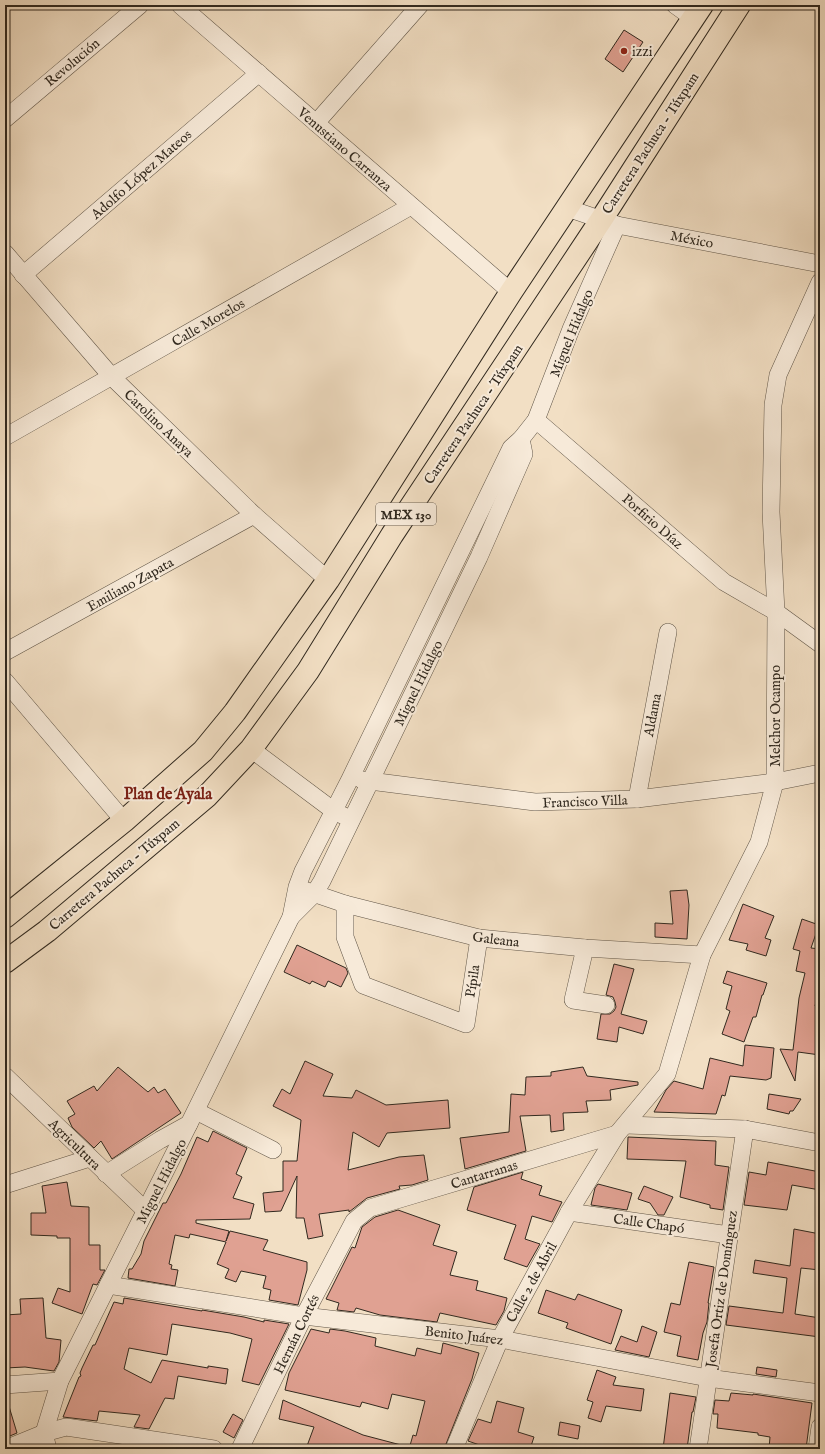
<svg xmlns="http://www.w3.org/2000/svg" width="825" height="1454" viewBox="0 0 825 1454" font-family="'IM FELL English',serif">
	<style>
		.building { fill: #e0a192; stroke: #31291f }
		.lines { fill: none; stroke-linecap: round; stroke-linejoin: round }
		.minor-casing { stroke: #615648; stroke-width: 18 }
		.primary-casing { stroke: #31291f; stroke-width: 24 }
		.minor { stroke: #f7ead9; stroke-width: 17 }
		.primary { stroke: #f2dfc4; stroke-width: 22 }
		.poi-dot { fill: #8f2418; stroke: #f7ead9; stroke-width: 1.5 }
		.labels { text-anchor: middle; stroke-width: 4; stroke-linejoin: round; paint-order: stroke }
		.shield { fill: #f7ead9; stroke: #6c6357; stroke-width: 1 }
		.shield-label { font-size: 13px; font-weight: bold; fill: #31291f }
		.poi-label { font-size: 14px; fill: #31291f; stroke: #f7ead9; text-anchor: start }
		.street-label { font-size: 14px; fill: #31291f; stroke: #f7ead9 }
		.quarter-label { font-size: 16px; font-weight: bold; fill: #7a1f14; stroke: #f7ead9 }
	</style>
	<rect width="100%" height="100%" fill="#f2dfc4"/>
	<filter id="stains"><feTurbulence type="fractalNoise" baseFrequency=".005" numOctaves="4"/><feColorMatrix values="0 0 0 0 .2 0 0 0 0 .09 0 0 0 0 .02 0 0 0 .5 -.17"/></filter>
	<radialGradient id="worn" r=".72"><stop offset=".6" stop-color="#630" stop-opacity="0"/><stop offset="1" stop-color="#630" stop-opacity=".3"/></radialGradient>
	<g class="building">
		<path d="M624,30L643,42L623,72L605,59Z"/>
		<path d="M687,890L689,905L687,939L655,937V923L673,924L670,891Z"/>
		<path d="M743,904L774,916L765,938L771,940L766,956L746,950L748,944L729,940Z"/>
		<path d="M802,919L819,925L811,948L820,949V985L815,1006H820L818,1039H820V1055L798,1052L795,1081L780,1049L793,1050L799,998L805,973L796,971L800,951L793,949Z"/>
		<path d="M297,945L346,968L348,973L341,987L328,981L325,987L312,981L310,984L284,972Z"/>
		<path d="M614,964L634,969L621,1014L647,1021L643,1034L619,1027L617,1042L597,1039L601,1014H610L614,1011L616,1007L615,1002L613,997L606,995Z"/>
		<path d="M727,971L767,983L763,995H762L756,1017H753L744,1042L722,1034L730,1011L726,1009L732,986L723,983Z"/>
		<path d="M745,1045L774,1048L771,1078L766,1080L730,1076L725,1096L722,1095L716,1114L654,1112L666,1090L674,1081L703,1089L710,1058L743,1066Z"/>
		<path d="M305,1061L333,1074L323,1096L352,1098L356,1090L386,1105L448,1100L450,1128L387,1133L379,1147L353,1132L348,1170L399,1157L424,1155L428,1180L412,1185L399,1186L400,1189L367,1198L349,1212V1210L319,1214L323,1236L308,1239L304,1218H296L297,1176L281,1211L265,1212L263,1193L283,1191V1161H297L301,1120L273,1106L282,1089L290,1094Z"/>
		<path d="M118,1067L148,1092L154,1087L158,1093L165,1089L181,1113L112,1159L101,1141L94,1148L72,1127L68,1118L75,1114L67,1101L94,1086L97,1091Z"/>
		<path d="M583,1067L587,1076L638,1082V1085L610,1090L611,1100L586,1101L588,1112L563,1113L564,1130L551,1132L550,1115L520,1116L526,1151L465,1169L460,1138L509,1132L511,1094L525,1095L526,1077L551,1076V1072Z"/>
		<path d="M769,1094L801,1099L793,1111H790L789,1114L767,1109Z"/>
		<path d="M213,1131L247,1148L236,1174L242,1177L233,1198L254,1204L250,1219L196,1220V1223L229,1231L226,1241L230,1231L268,1240L263,1250L307,1262V1270L298,1305L269,1300L271,1290L263,1288L266,1276L241,1271L236,1282L225,1278L229,1269L217,1264L226,1242L190,1234L189,1238L175,1235L169,1264L172,1265L171,1269L178,1270L175,1286L128,1278L129,1269H132L141,1254L144,1241L163,1203H166L181,1174L197,1137L208,1142Z"/>
		<path d="M628,1137L716,1141L715,1165L729,1167L723,1210L710,1208V1205L680,1197L686,1161L627,1159Z"/>
		<path d="M768,1162L820,1172V1190L792,1185L787,1210L744,1205L749,1172L766,1175Z"/>
		<path d="M523,1172L521,1179L542,1186L539,1195L562,1202L552,1222L532,1216L525,1239L540,1244L527,1267L504,1259L516,1225L467,1210L474,1187Z"/>
		<path d="M67,1182L71,1206L89,1207V1245H100V1270H105L97,1285L93,1284L82,1314L52,1303L58,1288L70,1292V1238H57V1236L31,1235V1213H46L42,1186Z"/>
		<path d="M598,1184L632,1193L627,1210L591,1205L595,1188Z"/>
		<path d="M644,1186L673,1197L664,1215H658L650,1203L638,1199Z"/>
		<path d="M398,1210L440,1225L433,1245L457,1252L450,1275L478,1281L476,1290L507,1298L504,1311L496,1325L440,1313L437,1322L380,1315L356,1308L354,1312L337,1310L339,1303L326,1299L352,1247L355,1248L362,1227L375,1217Z"/>
		<path d="M794,1229L820,1234V1270L801,1268L795,1314L820,1318V1337L726,1325L729,1306L783,1313L787,1278L753,1273L755,1260L790,1266Z"/>
		<path d="M689,1262L714,1267L708,1303H709L707,1322L703,1333L698,1360L677,1356L681,1336L664,1332L671,1303L680,1305Z"/>
		<path d="M546,1290L575,1300L578,1294L622,1310L611,1344L566,1328L568,1323L538,1313Z"/>
		<path d="M43,1298L46,1338L61,1340L59,1362L54,1371L25,1367L5,1368V1315L21,1314L20,1299Z"/>
		<path d="M124,1298L202,1311V1310L244,1317L264,1322V1320L289,1324L259,1385L242,1381L252,1339L230,1333L172,1324L167,1355L129,1348L124,1369L151,1383L162,1360L208,1368V1366L228,1369L226,1384L178,1376L174,1399L165,1398L149,1429L134,1427L140,1415L99,1411L97,1421L63,1417L79,1377L81,1376L80,1373L82,1368L93,1345H95L114,1302L123,1304Z"/>
		<path d="M642,1326L657,1332L649,1357L615,1350L621,1336L637,1342Z"/>
		<path d="M311,1329L329,1333L330,1329L345,1331L376,1338L375,1346L415,1356L417,1348L441,1354L443,1343L479,1353L472,1379L444,1449H409L413,1435L416,1436L425,1401L392,1394L388,1409L362,1402L360,1407L285,1390L289,1373Z"/>
		<path d="M757,1367L777,1370L776,1377L756,1374Z"/>
		<path d="M597,1370L616,1377L613,1385L644,1389L641,1411L606,1406L601,1422L588,1418L593,1402L587,1400Z"/>
		<path d="M670,1393L696,1397L693,1412H692L687,1449H663Z"/>
		<path d="M731,1393L753,1395V1394L812,1403L806,1449H769L770,1437L758,1435V1433L717,1428L718,1414H713L715,1400L729,1401Z"/>
		<path d="M283,1400L363,1435L401,1445L400,1449H315L307,1446L314,1427L279,1419Z"/>
		<path d="M497,1401L524,1408L518,1432L534,1437L530,1449H491L468,1441L478,1419L491,1423Z"/>
		<path d="M5,1403H8L17,1433L5,1438Z"/>
		<path d="M233,1414L243,1420L234,1438L223,1432Z"/>
		<path d="M560,1422L580,1426L578,1439L558,1435Z"/>
	</g>
	<g class="lines">
		<g class="minor-casing">
			<g id="minor">
				<path d="M180,5L511,292"/>
				<path d="M675,5L693,18"/>
				<path d="M5,119L140,5"/>
				<path d="M316,123L420,5"/>
				<path d="M567,208L617,225L820,264"/>
				<path d="M5,253L112,377L254,515L328,580"/>
				<path d="M23,275L259,73"/>
				<path d="M536,420L724,582L776,612L820,644"/>
				<path d="M5,437L411,206"/>
				<path d="M5,652L254,515"/>
				<path d="M5,681L124,821"/>
				<path d="M251,749L334,811L344,816"/>
				<path d="M362,780L535,802L637,799L775,782L820,773"/>
				<path d="M637,799L668,632"/>
				<path d="M304,890L345,904L479,938L585,948L702,955"/>
				<path d="M345,904V937L363,985L466,1024L479,938"/>
				<path d="M291,917L314,894L322,881L479,557L524,454L521,439"/>
				<path d="M585,948L573,1000L606,1005"/>
				<path d="M5,1076L146,1211"/>
				<path d="M196,1111L273,1150"/>
				<path d="M626,1125L745,1129L820,1143"/>
				<path d="M106,1174L160,1140L189,1124"/>
				<path d="M5,1185L90,1158"/>
				<path d="M569,1212L729,1235"/>
				<path d="M108,1285L304,1316L500,1339L708,1378L820,1393"/>
				<path d="M5,1385L60,1381"/>
				<path d="M5,1449L44,1433L66,1427L214,1449"/>
				<path d="M48,1449L44,1433L60,1381L189,1124L291,917L297,887L303,871L350,779L511,448L521,439L536,420L571,329L617,225"/>
				<path d="M240,1449L304,1316L354,1221L370,1208L617,1134"/>
				<path d="M454,1449L500,1339L569,1212L617,1134L667,1074L702,955L759,842L775,782L776,612L771,512L773,405L778,375L820,282"/>
				<path d="M698,1449L745,1129"/>
				<path d="M817,1449L820,1427"/>
			</g>
		</g>
		<g class="primary-casing">
			<g id="primary">
				<path d="M5,917L124,821L203,751L235,712L328,580L511,292L702,5"/>
				<path d="M5,962L47,931L207,796L251,749L308,671L392,535L601,220L739,5"/>
			</g>
		</g>
		<use href="#minor" class="minor"/>
		<use href="#primary" class="primary"/>
	</g>
	<circle class="poi-dot" cx="624" cy="51" r="4"/>
	<g class="labels">
		<rect class="shield" x="376" y="503" width="60" height="22" rx="3"/>
		<g class="shield-label">
			<text x="406" y="519">MEX 130</text>
		</g>
		<g class="poi-label">
			<text x="632" y="56">izzi</text>
		</g>
		<g class="street-label">
			<text transform="translate(72 62) rotate(-40)" y="5">Revolución</text>
			<text transform="translate(650 143) rotate(-57)" y="5">Carretera Pachuca - Túxpam</text>
			<text transform="translate(345 149) rotate(41)" y="5">Venustiano Carranza</text>
			<text transform="translate(141 174) rotate(-41)" y="5">Adolfo López Mateos</text>
			<text transform="translate(692 239) rotate(11)" y="5">México</text>
			<text transform="translate(208 322) rotate(-30)" y="5">Calle Morelos</text>
			<text transform="translate(571 333) rotate(-68)" y="5">Miguel Hidalgo</text>
			<text transform="translate(473 414) rotate(-56)" y="5">Carretera Pachuca - Túxpam</text>
			<text transform="translate(159 423) rotate(44)" y="5">Carolino Anaya</text>
			<text transform="translate(653 521) rotate(41)" y="5">Porfirio Díaz</text>
			<text transform="translate(130 584) rotate(-29)" y="5">Emiliano Zapata</text>
			<text transform="translate(418 683) rotate(-64)" y="5">Miguel Hidalgo</text>
			<text transform="translate(652 715) rotate(-79)" y="5">Aldama</text>
			<text transform="translate(775 716) rotate(-90)" y="5">Melchor Ocampo</text>
			<text transform="translate(585 801) rotate(-2)" y="5">Francisco Villa</text>
			<text transform="translate(114 874) rotate(-40)" y="5">Carretera Pachuca - Túxpam</text>
			<text transform="translate(496 939) rotate(7)" y="5">Galeana</text>
			<text transform="translate(472 981) rotate(-81)" y="5">Pípila</text>
			<text transform="translate(75 1144) rotate(44)" y="5">Agricultura</text>
			<text transform="translate(484 1174) rotate(-17)" y="5">Cantarranas</text>
			<text transform="translate(161 1181) rotate(-63)" y="5">Miguel Hidalgo</text>
			<text transform="translate(649 1223) rotate(8)" y="5">Calle Chapó</text>
			<text transform="translate(531 1282) rotate(-61)" y="5">Calle 2 de Abril</text>
			<text transform="translate(721 1289) rotate(-82)" y="5">Josefa Ortiz de Domínguez</text>
			<text transform="translate(296 1334) rotate(-64)" y="5">Hernán Cortés</text>
			<text transform="translate(464 1335) rotate(7)" y="5">Benito Juárez</text>
		</g>
		<g class="quarter-label">
			<text x="168" y="799">Plan de Ayala</text>
		</g>
	</g>
	<rect width="825" height="1454" fill="none" stroke="#f2dfc4" stroke-width="20"/>
	<rect x="6" y="6" width="813" height="1442" fill="none" stroke="#31291f" stroke-width="2"/>
	<rect x="10" y="10" width="805" height="1434" fill="none" stroke="#31291f"/>
	<rect width="100%" height="100%" filter="url(#stains)"/>
	<rect width="100%" height="100%" fill="url(#worn)"/>
</svg>
